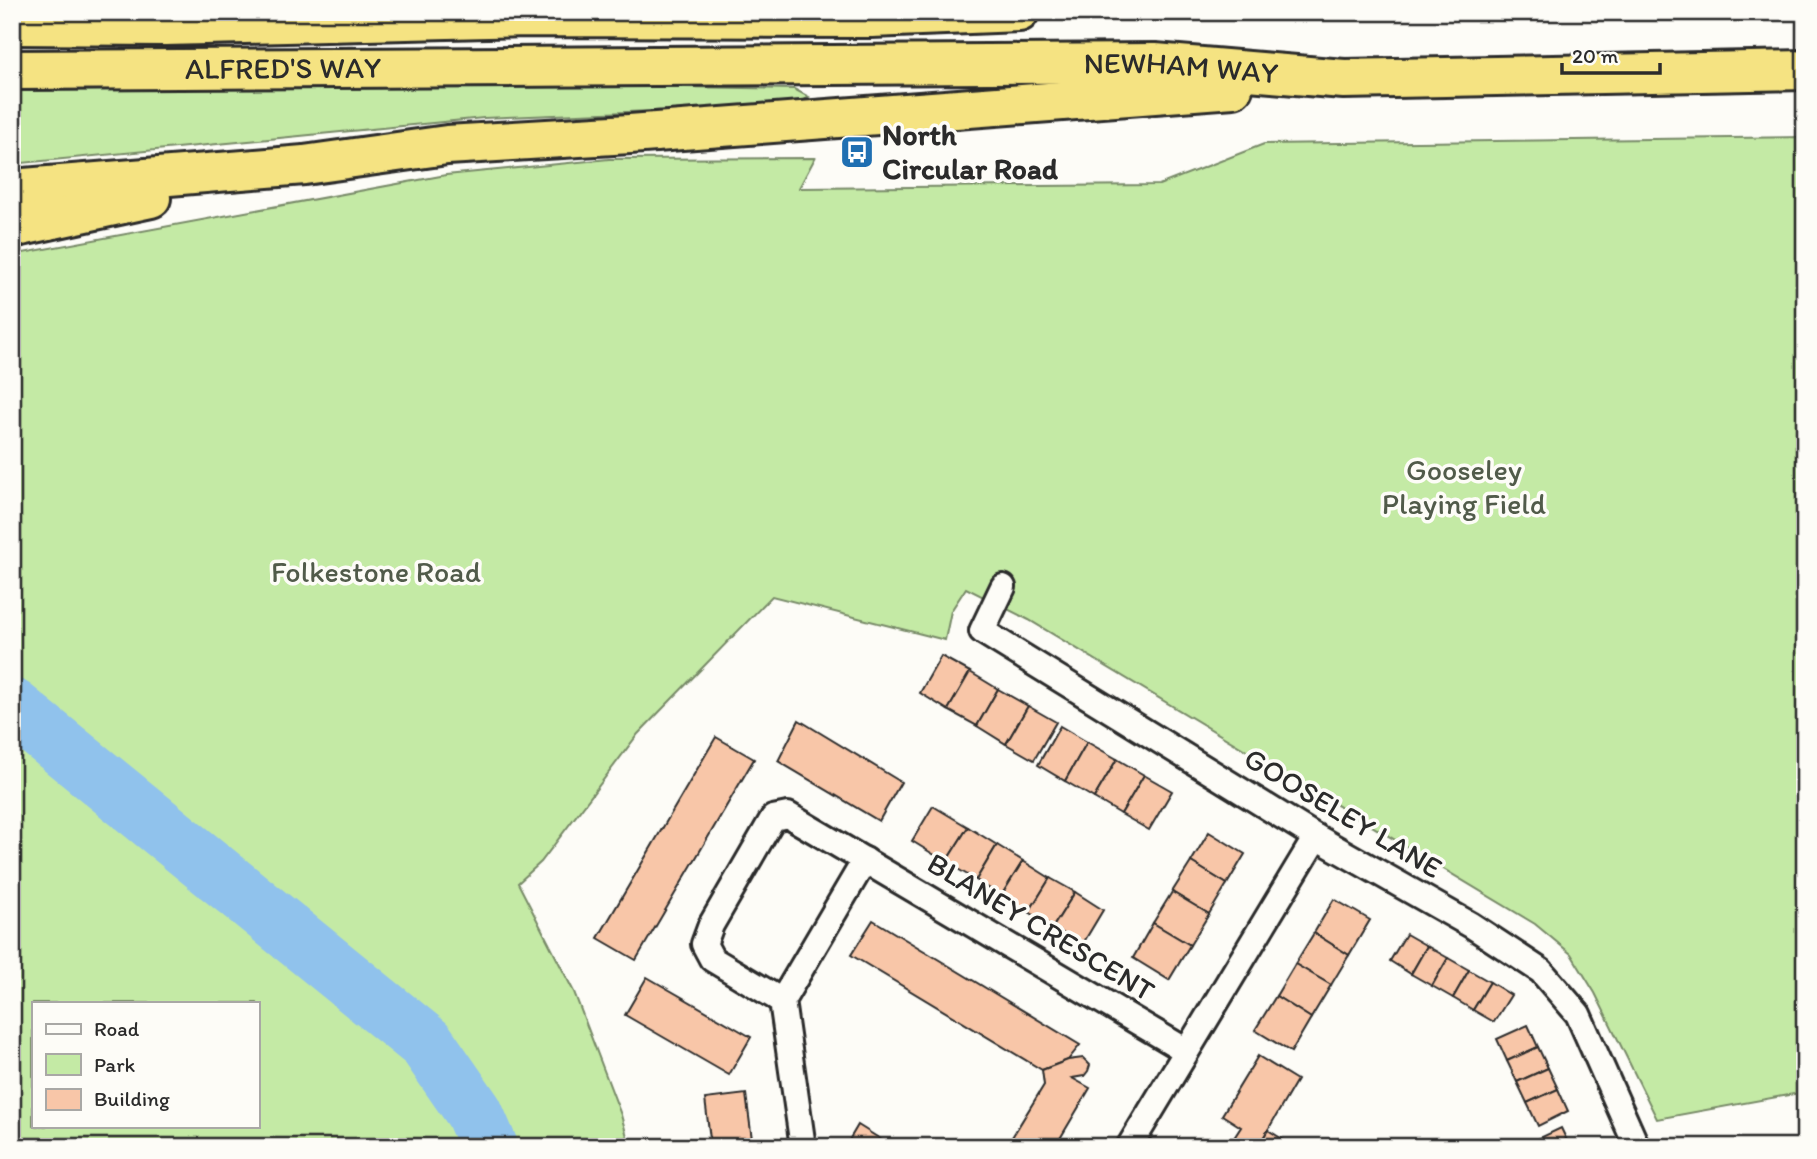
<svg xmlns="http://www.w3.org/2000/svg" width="1817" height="1159" viewBox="0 0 1817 1159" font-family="Itim,sans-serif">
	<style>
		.green { fill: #c4eaa5; stroke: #788a68; stroke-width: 2; fill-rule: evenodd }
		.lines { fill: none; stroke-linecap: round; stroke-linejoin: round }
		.river { stroke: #90c2ec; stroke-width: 58 }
		.building { fill: #f8c6a8; stroke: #2b2b2b; stroke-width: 2 }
		.street-casing { stroke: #2b2b2b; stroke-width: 30 }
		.highway-casing { stroke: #2b2b2b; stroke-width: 44 }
		.street { stroke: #fdfcf7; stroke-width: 24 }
		.highway { stroke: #f5e382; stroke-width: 38 }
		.labels { text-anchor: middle; stroke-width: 7; stroke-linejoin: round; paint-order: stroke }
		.street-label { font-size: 30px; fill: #2b2b2b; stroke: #fdfcf7 }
		.poi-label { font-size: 30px; font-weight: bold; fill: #2b2b2b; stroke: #fdfcf7; text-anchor: start }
		.park-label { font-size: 30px; fill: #515b4a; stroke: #fdfcf7 }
	</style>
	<rect width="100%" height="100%" fill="#fdfcf7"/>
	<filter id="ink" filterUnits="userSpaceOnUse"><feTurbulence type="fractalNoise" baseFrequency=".0143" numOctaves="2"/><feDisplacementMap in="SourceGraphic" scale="14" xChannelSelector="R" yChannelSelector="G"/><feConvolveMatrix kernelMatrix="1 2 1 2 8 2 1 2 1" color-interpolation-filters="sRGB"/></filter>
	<g filter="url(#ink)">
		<g class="green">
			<path d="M569,85L794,89L809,97L793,105L484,118L12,164V91Z"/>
			<path d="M1805,137V1092L1657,1119L1595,993L1571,954L1535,924L1029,620L966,588L951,611L945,640L772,596L638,734L541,862L518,883L574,992L621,1115L630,1147H12V255L446,175L609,159L815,158L799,188L1159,185L1264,144ZM33,1003H257V1126H33Z"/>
		</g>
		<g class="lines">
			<path class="river" d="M12,707L427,1044L474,1112L489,1147"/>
		</g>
		<g class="building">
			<path d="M941,656L970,672L948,710L920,693Z"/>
			<path d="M970,672L998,689L977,726L948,710Z"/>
			<path d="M998,689L1028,706L1006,744L977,726Z"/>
			<path d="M1028,706L1056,722L1034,760L1006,744Z"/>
			<path d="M799,720L901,782L879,821L778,761Z"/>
			<path d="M1060,726L1087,742L1065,781L1038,765Z"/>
			<path d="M716,737L754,759L636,960L598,938Z"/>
			<path d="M1087,742L1117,759L1094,798L1065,781Z"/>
			<path d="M1117,759L1144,775L1121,814L1094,798Z"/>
			<path d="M1144,775L1172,791L1149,830L1121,814Z"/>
			<path d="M933,806L968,827L946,862L912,841Z"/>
			<path d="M968,827L997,845L976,880L946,862Z"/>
			<path d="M1209,832L1245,854L1227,884L1191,862Z"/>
			<path d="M997,845L1023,861L1001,896L976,880Z"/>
			<path d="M1023,861L1050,878L1029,912L1001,896Z"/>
			<path d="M1191,862L1227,884L1209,914L1172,892Z"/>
			<path d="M1050,878L1075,892L1053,927L1029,912Z"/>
			<path d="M1075,892L1103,910L1082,945L1053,927Z"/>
			<path d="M1172,892L1209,914L1190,945L1153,923Z"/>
			<path d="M1334,899L1370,920L1349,955L1314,933Z"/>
			<path d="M873,920L1080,1045L1068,1060L1042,1070L851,955Z"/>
			<path d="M1153,923L1190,945L1169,980L1133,958Z"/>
			<path d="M1314,933L1349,955L1331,985L1295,964Z"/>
			<path d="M1406,934L1427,946L1411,974L1390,961Z"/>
			<path d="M1427,946L1448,958L1432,986L1411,974Z"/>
			<path d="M1448,958L1469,970L1453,998L1432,986Z"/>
			<path d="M1295,964L1331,985L1311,1018L1276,996Z"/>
			<path d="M1469,970L1490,982L1473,1010L1453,998Z"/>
			<path d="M647,977L751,1037L729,1075L625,1015Z"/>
			<path d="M1490,982L1511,995L1494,1022L1473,1010Z"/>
			<path d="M1276,996L1311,1018L1291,1052L1255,1030Z"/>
			<path d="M1528,1025L1538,1047L1507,1061L1497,1039Z"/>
			<path d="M1538,1047L1548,1068L1517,1082L1507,1061Z"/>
			<path d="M1258,1056L1297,1080L1258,1147H1241L1232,1141L1241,1127L1222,1115Z"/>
			<path d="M1083,1058L1090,1065L1088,1071L1084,1076L1072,1078L1090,1088L1055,1147H1006L1044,1085L1042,1070L1068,1060Z"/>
			<path d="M1548,1068L1558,1089L1527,1103L1517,1082Z"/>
			<path d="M1558,1089L1568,1111L1538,1126L1527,1103Z"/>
			<path d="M746,1094L753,1147H711L705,1099Z"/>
			<path d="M858,1125L893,1147H845Z"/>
			<path d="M1561,1128L1570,1147H1524L1523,1146Z"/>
			<path d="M1268,1130L1295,1147H1258Z"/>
		</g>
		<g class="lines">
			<g class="street-casing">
				<g id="street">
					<path d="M1003,587L982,631L1316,837L1471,925L1541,971L1578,1014L1637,1147"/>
					<path d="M782,1001L712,959L704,944L711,925L773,818L788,815L1185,1050"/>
					<path d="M803,1147L782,1001L865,860"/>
					<path d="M1129,1147L1316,837"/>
				</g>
			</g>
			<g class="highway-casing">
				<g id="highway">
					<path d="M12,25L165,26L527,17L871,18L1019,12"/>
					<path id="s1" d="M12,70L1155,63L1344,79L1805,70"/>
					<path d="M12,189L304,165L447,145L630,134L1233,88"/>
					<path d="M12,228L151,198"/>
				</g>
			</g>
			<use href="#street" class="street"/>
			<use href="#highway" class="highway"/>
		</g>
	</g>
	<defs>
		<g id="bus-square" transform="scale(1.75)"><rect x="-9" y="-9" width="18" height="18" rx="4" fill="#1f6fb2" stroke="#fdfcf7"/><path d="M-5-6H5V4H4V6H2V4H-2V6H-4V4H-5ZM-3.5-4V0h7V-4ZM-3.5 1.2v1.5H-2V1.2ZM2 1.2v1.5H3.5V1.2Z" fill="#fff"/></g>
	</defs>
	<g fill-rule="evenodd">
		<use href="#bus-square" x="857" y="152"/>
	</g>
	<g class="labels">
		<g class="street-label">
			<text dy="10" stroke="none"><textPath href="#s1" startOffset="271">ALFRED'S WAY</textPath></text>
			<text dy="10" stroke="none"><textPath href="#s1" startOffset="1169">NEWHAM WAY</textPath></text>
			<text transform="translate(1343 813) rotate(31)" y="10">GOOSELEY LANE</text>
			<text transform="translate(1041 927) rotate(31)" y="10">BLANEY CRESCENT</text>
		</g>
		<g class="poi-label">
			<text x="882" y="145">North<tspan x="882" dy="34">Circular Road</tspan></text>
		</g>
		<g class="park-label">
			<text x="1464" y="480">Gooseley<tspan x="1464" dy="34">Playing Field</tspan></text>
			<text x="376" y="582">Folkestone Road</text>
		</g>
	</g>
	<rect width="1817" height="1159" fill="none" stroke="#fdfcf7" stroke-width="42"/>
	<rect x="21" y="21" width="1775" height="1117" fill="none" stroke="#2b2b2b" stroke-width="2.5" filter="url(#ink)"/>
	<rect x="32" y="1002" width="228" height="126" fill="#fdfcf7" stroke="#a9a8a5" stroke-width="2"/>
	<rect x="46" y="1024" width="35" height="10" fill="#fdfcf7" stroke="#a9a8a5" stroke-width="2"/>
	<text x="94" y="1036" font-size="21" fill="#2b2b2b">Road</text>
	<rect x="46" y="1054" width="35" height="21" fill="#c4eaa5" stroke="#a9a8a5" stroke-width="2"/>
	<text x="94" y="1072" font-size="21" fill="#2b2b2b">Park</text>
	<rect x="46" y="1089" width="35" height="21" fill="#f8c6a8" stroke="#a9a8a5" stroke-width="2"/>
	<text x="94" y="1106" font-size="21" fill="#2b2b2b">Building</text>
	<path d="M1562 63v10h98v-10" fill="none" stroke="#2b2b2b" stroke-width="3.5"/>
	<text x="1572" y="63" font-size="21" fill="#2b2b2b" stroke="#fdfcf7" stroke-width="5" paint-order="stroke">20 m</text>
</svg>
